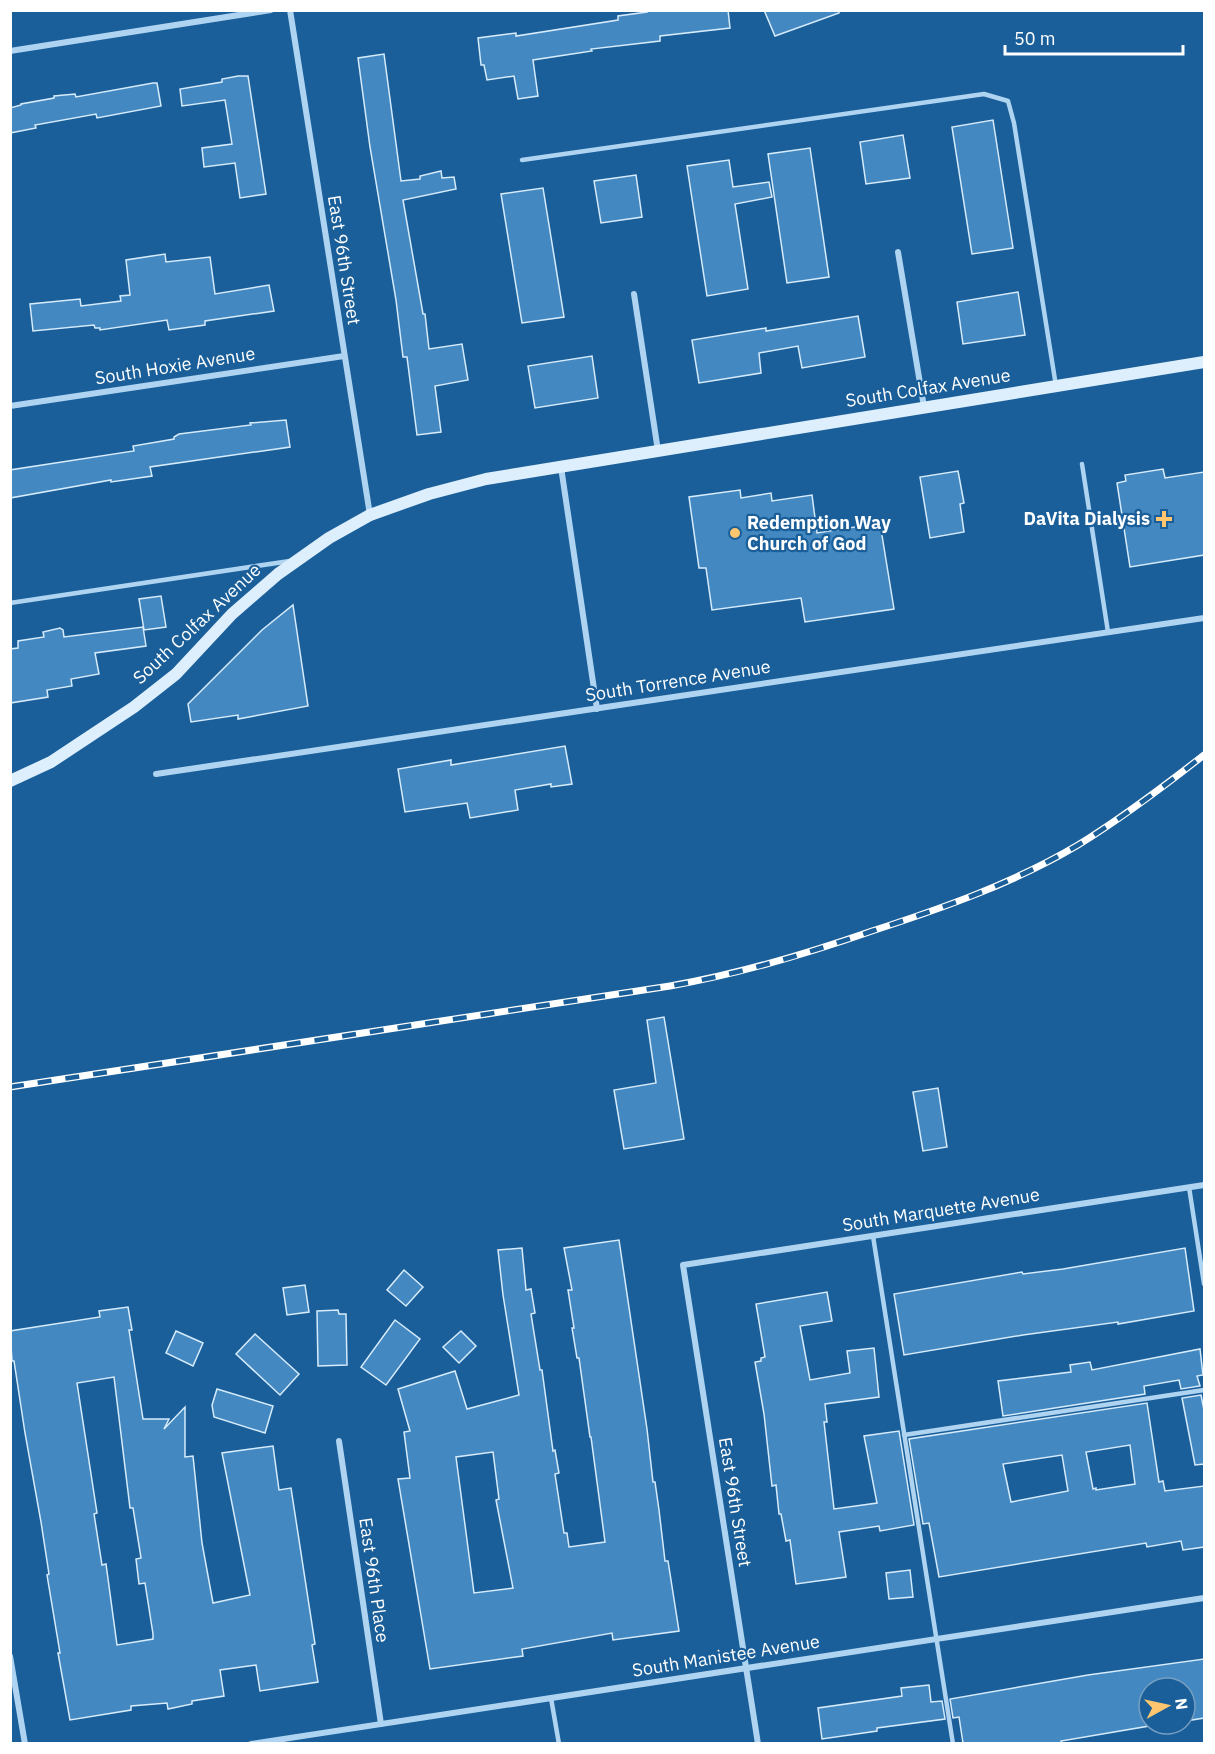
<svg xmlns="http://www.w3.org/2000/svg" width="1215" height="1754" viewBox="0 0 1215 1754" font-family="'IBM Plex Sans',sans-serif">
	<style>
		.building { fill: #4388c0; stroke: #d6ebfc; stroke-width: 1.5; fill-rule: evenodd }
		.lines { fill: none; stroke-linecap: round; stroke-linejoin: round }
		.service { stroke: #afd4f1; stroke-width: 4.5 }
		.minor { stroke: #afd4f1; stroke-width: 6 }
		.secondary { stroke: #ddeefc; stroke-width: 12 }
		.rail-casing { stroke: #fff; stroke-width: 7 }
		.rail { stroke: #1a5f99; stroke-width: 4.5; stroke-dasharray: 14; stroke-linecap: butt }
		.poi-dot { fill: #ffc66f; stroke: #1a5f99; stroke-width: 2 }
		.labels { text-anchor: middle; stroke-width: 4.5; stroke-linejoin: round; paint-order: stroke }
		.street-label { font-size: 18px; fill: #fff; stroke: #1a5f99 }
		.poi-label { font-size: 18px; font-weight: bold; fill: #fff; stroke: #1a5f99; text-anchor: end }
	</style>
	<rect width="100%" height="100%" fill="#1a5f99"/>
	<g class="building">
		<path d="M647,10H728L730,28L660,36V41L591,49L592,51L533,60L538,96L518,99L514,76L487,80L484,65H481L478,38L516,33V36L618,20V16L647,12Z"/>
		<path d="M764,10H839V13L775,36Z"/>
		<path d="M384,54L401,181L420,179V176L441,171L442,178L454,177L456,189L403,200L423,314H425L429,349L462,344L468,380L435,386L441,432L417,435L407,357H403L396,300L370,147L358,58Z"/>
		<path d="M238,76H248L266,194L240,198L235,163L204,167L202,148L232,144L225,100L182,106L180,89L222,82V79Z"/>
		<path d="M153,83H157L161,106L97,118L96,114L35,125L36,128L10,133V108L21,105V104L54,98V96L75,94L76,97Z"/>
		<path d="M993,120L1013,248L972,254L952,127Z"/>
		<path d="M903,135L910,178L866,184L860,142Z"/>
		<path d="M810,148L829,277L787,283L768,154Z"/>
		<path d="M729,160L733,187L769,182L772,197L735,204L748,289L707,296L687,166Z"/>
		<path d="M636,175L642,217L601,223L594,181Z"/>
		<path d="M543,188L564,317L522,323L501,194Z"/>
		<path d="M165,254L166,262L210,257L215,294L269,285L274,311L205,321V325L169,330L167,320L100,330V328H95L94,325L33,331L30,304L80,299L81,306L121,301L120,296L130,295L126,260Z"/>
		<path d="M1018,292L1025,335L963,344L957,302Z"/>
		<path d="M858,316L865,357L802,368L798,346L759,353L761,373L699,383L692,340L766,328V331Z"/>
		<path d="M592,356L598,398L535,408L528,366Z"/>
		<path d="M286,420L290,447L150,467L152,476L111,482V480L10,498V470L134,451L133,446L174,439V437L179,434L251,425L250,423Z"/>
		<path d="M1163,469L1165,478L1204,472V555L1130,567L1117,483L1126,481L1125,475Z"/>
		<path d="M958,471L964,503L960,504L964,532L930,538L920,477Z"/>
		<path d="M740,490L741,498L771,493L772,501L812,495L817,533L880,523L894,609L805,622L801,598L712,610L706,568H699L689,497Z"/>
		<path d="M161,596L166,627L144,630L139,599Z"/>
		<path d="M293,605L308,706L238,719V715L191,722L188,704L262,630Z"/>
		<path d="M143,627L146,646L95,653L99,674L71,679L72,686L47,690L48,697L10,703V649L18,648V641L44,637L43,632L60,628L63,630L64,637Z"/>
		<path d="M565,746L572,784L551,787V784L515,790L518,810L470,818L467,803L405,812L398,769L451,760V765Z"/>
		<path d="M664,1017L684,1139L624,1149L614,1090L656,1083L647,1020Z"/>
		<path d="M938,1088L947,1147L923,1151L913,1092Z"/>
		<path d="M619,1240L647,1429L653,1482H655L659,1510L665,1561H668L679,1631L613,1640L612,1633L522,1649L523,1656L430,1669L398,1479L410,1478L404,1432L410,1431L398,1389L455,1371L467,1409L519,1395L503,1295L498,1250L522,1248L526,1290L531,1289L535,1313L531,1314L540,1370H542L553,1451L555,1450L559,1473L555,1474L564,1533H567L569,1547L605,1542L591,1437H590L579,1358H577L572,1328H574L568,1290H572L564,1248ZM493,1452L499,1499L496,1500L513,1588L474,1593L456,1457Z"/>
		<path d="M1185,1248L1194,1311L1118,1324V1322L1023,1335L904,1355L894,1294L1022,1272L1023,1274L1063,1269Z"/>
		<path d="M404,1270L423,1287L406,1306L387,1290Z"/>
		<path d="M305,1285L309,1312L287,1315L283,1288Z"/>
		<path d="M827,1292L832,1321L800,1326L810,1380L850,1373L847,1351L874,1348L879,1397L825,1404L827,1422H824L834,1509L877,1503L864,1436L899,1431L914,1525L880,1531L879,1526L839,1532L846,1577L796,1584L790,1540L786,1541L781,1514H779L776,1485L772,1486L764,1414L755,1362L761,1361V1358L765,1357L756,1304Z"/>
		<path d="M128,1307L132,1330H129L143,1419H169L164,1429L185,1407V1457L193,1456L202,1543L213,1603L250,1595L222,1453L273,1446L279,1490L291,1488L315,1644L312,1645L318,1682L260,1691L256,1665L220,1670L224,1696L192,1701V1704L168,1709L167,1703L131,1706V1710L70,1720L58,1653H60L47,1575L49,1574L41,1522L25,1433L14,1361H12L10,1331L100,1317L99,1311ZM114,1377L130,1508H133L141,1558L136,1559L139,1584L145,1583L153,1634V1639L117,1645L106,1564L102,1565L94,1514L97,1513L77,1383Z"/>
		<path d="M338,1310L339,1314H346L347,1365L318,1366L317,1311Z"/>
		<path d="M395,1320L420,1339L386,1385L361,1367Z"/>
		<path d="M176,1331L203,1343L193,1366L166,1353Z"/>
		<path d="M461,1331L476,1346L459,1363L443,1347Z"/>
		<path d="M255,1334L299,1374L280,1395L236,1354Z"/>
		<path d="M1200,1349L1203,1375L1197,1376L1200,1386L1181,1389L1179,1380L1144,1386L1145,1394L1003,1416L998,1381L1071,1372L1070,1365L1090,1362L1092,1370Z"/>
		<path d="M217,1389L273,1406L265,1433L214,1417L212,1405Z"/>
		<path d="M1201,1395L1204,1410V1464L1195,1465L1182,1398Z"/>
		<path d="M1147,1403L1159,1482L1163,1481L1165,1491L1204,1486V1547L1183,1550L1181,1541L1147,1547L1146,1543L939,1577L929,1523L923,1524L909,1439ZM1130,1445L1135,1484L1096,1490V1488L1093,1489L1086,1452ZM1062,1455L1068,1491L1011,1502L1003,1464Z"/>
		<path d="M910,1570L913,1597L889,1599L886,1573Z"/>
		<path d="M1204,1659V1718L1185,1721V1688H1149V1726L1061,1741L1062,1743H963L959,1717L953,1718L950,1699L1088,1675Z"/>
		<path d="M929,1685L931,1702L942,1701L945,1719L877,1728V1731L822,1739L818,1708L902,1696L901,1688Z"/>
	</g>
	<g class="lines">
		<g class="service">
			<path d="M522,160L984,94L1008,101L1014,123L1056,386"/>
			<path d="M1082,464L1108,632"/>
			<path d="M10,603L290,561"/>
			<path d="M1189,1187L1204,1284"/>
			<path d="M873,1236L953,1744"/>
			<path d="M904,1435L1204,1390"/>
			<path d="M551,1698L559,1744"/>
		</g>
		<g class="minor">
			<path d="M290,10L370,515"/>
			<path d="M10,51L271,10"/>
			<path d="M898,252L924,407"/>
			<path d="M634,294L658,451"/>
			<path d="M10,406L344,356"/>
			<path d="M561,467L597,709"/>
			<path d="M156,774L1204,618"/>
			<path d="M339,1441L381,1724"/>
			<path d="M10,1656L25,1744"/>
			<path d="M251,1744L1204,1598"/>
			<path d="M758,1744L683,1265L1204,1185"/>
		</g>
		<path class="secondary" d="M10,781L51,762L134,707L176,674L232,614L278,574L329,538L370,515L429,494L486,479L1204,362"/>
		<g class="rail-casing">
			<path id="rail" d="M10,1087L670,986C739,974 806,954 872,931C943,908 1014,883 1078,845C1122,818 1163,787 1204,755"/>
		</g>
		<use href="#rail" class="rail"/>
	</g>
	<g class="poi-dot">
		<path d="M1161 510h6v6h6v6h-6v6h-6v-6h-6v-6h6z"/>
		<circle cx="735" cy="533" r="6"/>
	</g>
	<g class="labels">
		<g class="street-label">
			<text transform="translate(344 260) rotate(81)" y="6">East 96th Street</text>
			<text transform="translate(175 366) rotate(-9)" y="6">South Hoxie Avenue</text>
			<text transform="translate(928 388) rotate(-9)" y="6">South Colfax Avenue</text>
			<text transform="translate(197 624) rotate(-43)" y="6">South Colfax Avenue</text>
			<text transform="translate(678 681) rotate(-9)" y="6">South Torrence Avenue</text>
			<text transform="translate(941 1210) rotate(-9)" y="6">South Marquette Avenue</text>
			<text transform="translate(735 1502) rotate(81)" y="6">East 96th Street</text>
			<text transform="translate(374 1580) rotate(82)" y="6">East 96th Place</text>
			<text transform="translate(726 1656) rotate(-9)" y="6">South Manistee Avenue</text>
		</g>
		<g class="poi-label">
			<text x="1150" y="525">DaVita Dialysis</text>
			<text x="747" y="529" text-anchor="start">Redemption Way<tspan x="747" dy="21">Church of God</tspan></text>
		</g>
	</g>
	<rect width="1215" height="1754" fill="none" stroke="#ffffff" stroke-width="24"/>
	<g transform="translate(1167 1706) rotate(82)"><circle r="28" fill="#1a5f99" stroke="#769fc2" stroke-width="1.5"/>
	<path d="M0-4.5L10 22L0 15L-10 22Z" fill="#ffc66f"/>
	<text y="-9" font-size="16" font-weight="bold" text-anchor="middle" fill="#ffffff">N</text>
	</g>
	<path d="M1005 45v9h178v-9" fill="none" stroke="#ffffff" stroke-width="3"/>
	<text x="1014" y="45" font-size="18" fill="#ffffff" stroke="#1a5f99" stroke-width="4.5" paint-order="stroke">50 m</text>
</svg>
